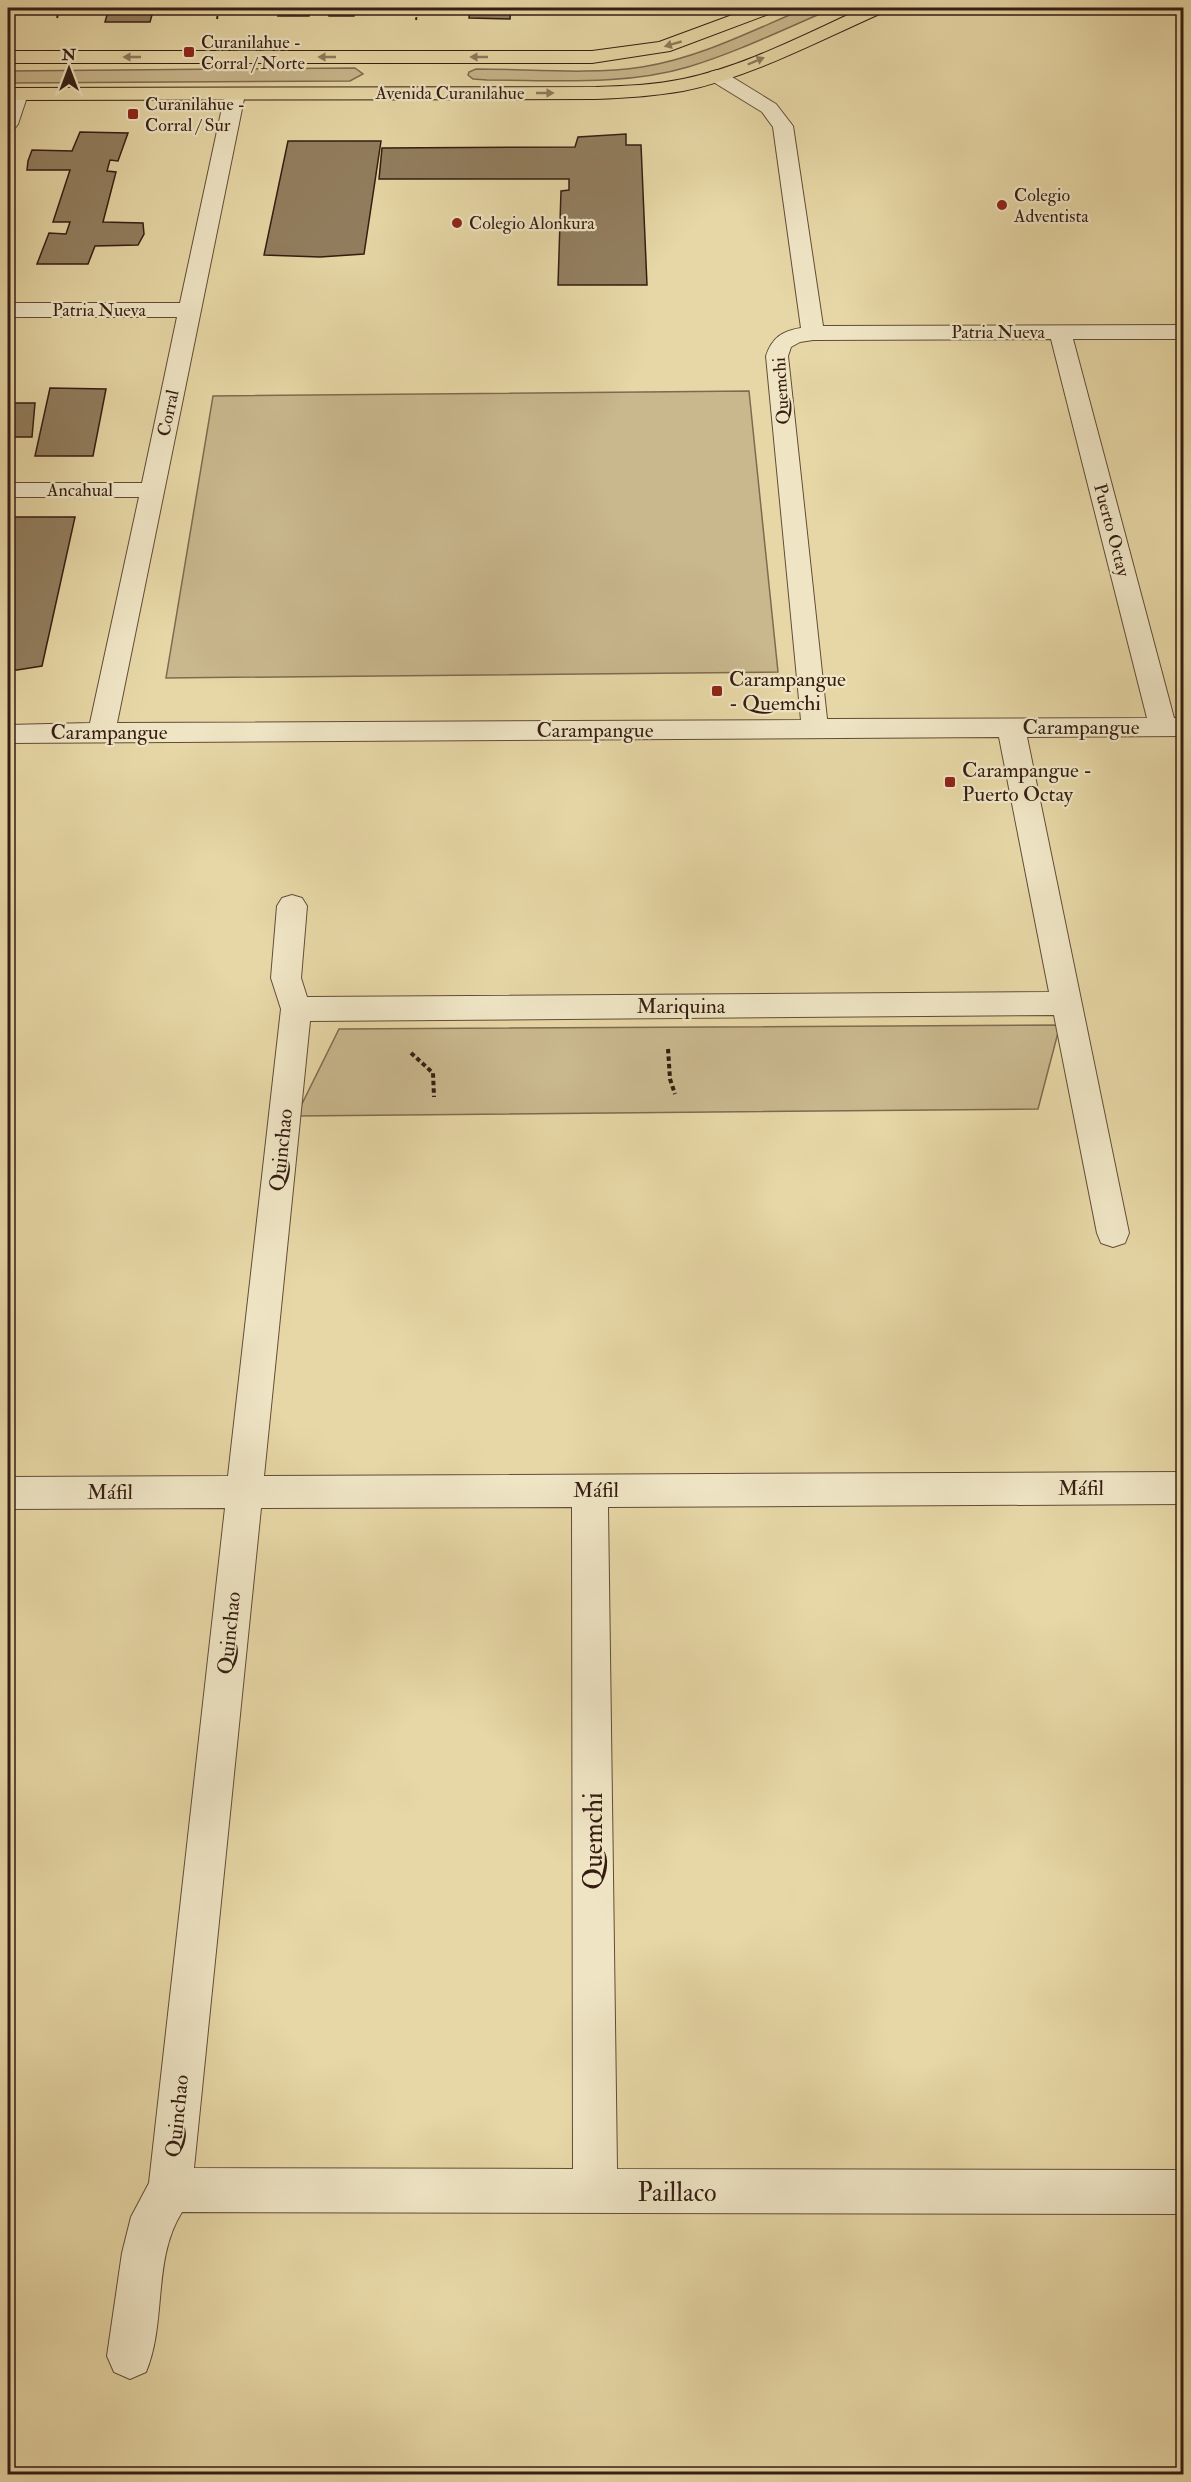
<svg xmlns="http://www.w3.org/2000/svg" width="1191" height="2482" viewBox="0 0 1191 2482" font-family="'IM FELL Double Pica',serif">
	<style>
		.green { fill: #c9b78d; stroke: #7f6a50; stroke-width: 1.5 }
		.building { fill: #927e5f; stroke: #351d12; stroke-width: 1.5 }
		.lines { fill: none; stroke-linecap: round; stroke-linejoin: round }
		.minor-casing { stroke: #624c37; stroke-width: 2 }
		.major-casing { stroke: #351d12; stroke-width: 2 }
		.path-far1 { stroke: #351d12; stroke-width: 2; stroke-dasharray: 3 2; stroke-linecap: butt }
		.path { stroke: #351d12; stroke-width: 4; stroke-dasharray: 4.5 3; stroke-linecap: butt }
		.minor { fill: #efe5c5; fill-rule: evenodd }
		.major { fill: #e7d7a6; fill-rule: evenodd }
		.oneway { fill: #8e7a5c }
		.poi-dot { fill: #8f2418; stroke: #efe5c5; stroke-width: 2 }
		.labels { text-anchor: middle; stroke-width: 4.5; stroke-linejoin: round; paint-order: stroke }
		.far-poi-label { font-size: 18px; fill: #351d12; stroke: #efe5c5; text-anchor: start }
		.far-street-label { font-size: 18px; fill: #351d12; stroke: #efe5c5 }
		.poi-label { font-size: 21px; fill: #351d12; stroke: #efe5c5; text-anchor: start }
		.street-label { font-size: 21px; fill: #351d12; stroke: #efe5c5 }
		.near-street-label { font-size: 26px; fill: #351d12; stroke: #efe5c5 }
	</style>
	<rect width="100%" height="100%" fill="#e7d7a6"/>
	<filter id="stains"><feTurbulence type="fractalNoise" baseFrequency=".00333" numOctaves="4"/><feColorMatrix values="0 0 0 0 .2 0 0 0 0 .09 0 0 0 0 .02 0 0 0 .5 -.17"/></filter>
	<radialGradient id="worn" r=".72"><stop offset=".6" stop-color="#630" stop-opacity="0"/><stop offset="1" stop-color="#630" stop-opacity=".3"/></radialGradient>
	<g class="green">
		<path d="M806,8H834C786,28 738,52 688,67C624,86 553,80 487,80L473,79L468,75L469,72L476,69C529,69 589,75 642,67C700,58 753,30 806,8Z"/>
		<path d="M355,68L363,74L350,81L8,83V71Z"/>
		<path d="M749,391L778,672L166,678L213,396Z"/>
		<path d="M1060,1025L1038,1109L296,1116L339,1029Z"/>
	</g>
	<g class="building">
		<path d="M72,8H154L150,22H105L109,8Z"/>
		<path d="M280,8H355L354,16H329V12H309V16H278Z"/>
		<path d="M470,8H511L510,19L469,18Z"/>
		<path d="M80,132L128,133L118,161L110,160L107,171L116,172L103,222L143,223L144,234L138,245L95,246L88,264H37L49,233L66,234L70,222H53L70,170H27L28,161L32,150L72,151Z"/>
		<path d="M626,134V145H641L647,285H558L561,191L569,190V179H379L382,148L575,147L578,137Z"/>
		<path d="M288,141H381L364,254L320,257L264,255Z"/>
		<path d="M50,388L106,389L93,456H35Z"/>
		<path d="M8,403H35L32,437H8Z"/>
		<path d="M14,517H75L42,666L17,670H8V544Z"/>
	</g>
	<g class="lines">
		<g class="minor-casing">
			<g id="minor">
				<path d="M717,70L724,72L776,104L793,126L823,326L1184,325V339H1073L1174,718H1184V736L1027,737L1129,1233L1125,1243L1113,1247L1101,1243L1097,1233L1054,1015L310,1021L264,1476L1184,1472V1504L608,1507L617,2169L1184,2170V2214L182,2212C152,2259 167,2322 146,2372L130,2379L114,2372L107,2356L122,2253L131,2217L149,2183L225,1508L8,1509V1477L228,1476L281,1009L271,978L277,906L282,898L292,895L302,898L307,906L301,978L307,997L1049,992L999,737L8,743V725L90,723L139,497H8V483H142L177,317H8V303H180L225,94L228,90H242L245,94L117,723L801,720L766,356C772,338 782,331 801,328L773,127L762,112L710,80L707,76L710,72ZM1051,339L1147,718L827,719L788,356L791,347L800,342L813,340ZM572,1507L573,2169L194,2168L261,1508Z"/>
				<path d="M18,88L25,90L28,94L18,124L15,128L8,130V96L11,90Z"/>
			</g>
		</g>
		<g class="major-casing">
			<g id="major">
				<path d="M751,8H776L774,12L670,51L592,63H8V51H592L659,42Z"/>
				<path d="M863,8H886L884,12C818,41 754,76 683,91C654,96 625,98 596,99L8,100V88L596,87C625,86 654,85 683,79C746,66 805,34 863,8Z"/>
			</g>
		</g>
		<g class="path-far1">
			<path d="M57,18L60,8"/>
			<path d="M217,19L219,8"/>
			<path d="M416,20L418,8"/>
		</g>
		<g class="path">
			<path d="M668,1049L670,1079L675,1094"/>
			<path d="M411,1053L433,1073L434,1097"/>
		</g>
		<use href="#minor" class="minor"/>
		<use href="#major" class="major"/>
	</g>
	<defs><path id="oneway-solid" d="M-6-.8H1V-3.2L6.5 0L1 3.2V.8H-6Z" transform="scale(1.5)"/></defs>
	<g class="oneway">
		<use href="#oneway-solid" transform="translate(673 44) rotate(164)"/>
		<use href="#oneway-solid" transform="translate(132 57) rotate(180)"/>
		<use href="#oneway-solid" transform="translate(327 57) rotate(180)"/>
		<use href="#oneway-solid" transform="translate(479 57) rotate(-180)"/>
		<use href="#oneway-solid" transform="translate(756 61) rotate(-23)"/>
		<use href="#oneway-solid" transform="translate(545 93)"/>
	</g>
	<g class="poi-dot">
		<rect x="183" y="46" width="12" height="12" rx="3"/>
		<rect x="127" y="108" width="12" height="12" rx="3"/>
		<circle cx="1002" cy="205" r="6"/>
		<circle cx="457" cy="223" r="6"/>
		<rect x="711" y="685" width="12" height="12" rx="3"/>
		<rect x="944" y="776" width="12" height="12" rx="3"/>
	</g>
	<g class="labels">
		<g class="far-poi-label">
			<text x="201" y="48">Curanilahue -<tspan x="201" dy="21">Corral / Norte</tspan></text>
			<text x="145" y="110">Curanilahue -<tspan x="145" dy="21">Corral / Sur</tspan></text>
			<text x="1014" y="201">Colegio<tspan x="1014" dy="21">Adventista</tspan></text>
			<text x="469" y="229">Colegio Alonkura</text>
		</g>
		<g class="far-street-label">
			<text x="450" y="99">Avenida Curanilahue</text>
			<text x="99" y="316">Patria Nueva</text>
			<text x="998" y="338">Patria Nueva</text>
			<text transform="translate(781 391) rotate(-94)" y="6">Quemchi</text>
			<text transform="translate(168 413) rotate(-78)" y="6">Corral</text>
			<text x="80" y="496">Ancahual</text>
			<text transform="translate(1112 530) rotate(75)" y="6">Puerto Octay</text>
		</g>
		<g class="poi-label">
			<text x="729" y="686">Carampangue<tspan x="729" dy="24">- Quemchi</tspan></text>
			<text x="962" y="777">Carampangue -<tspan x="962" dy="24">Puerto Octay</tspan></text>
		</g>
		<g class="street-label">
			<text x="1081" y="734">Carampangue</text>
			<text x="595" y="737">Carampangue</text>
			<text x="109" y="739">Carampangue</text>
			<text x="681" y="1013">Mariquina</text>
			<text transform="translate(281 1150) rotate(-84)" y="7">Quinchao</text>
			<text x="1081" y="1495">Máfil</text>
			<text x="596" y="1497">Máfil</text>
			<text x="110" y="1499">Máfil</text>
			<text transform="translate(229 1633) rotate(-84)" y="7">Quinchao</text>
			<text transform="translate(177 2116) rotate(-84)" y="7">Quinchao</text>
		</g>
		<g class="near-street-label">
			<text transform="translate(593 1841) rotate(-90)" y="9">Quemchi</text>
			<text x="677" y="2201">Paillaco</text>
		</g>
	</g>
	<rect width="1191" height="2482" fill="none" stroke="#e7d7a6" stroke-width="30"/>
	<rect x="9" y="9" width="1173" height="2464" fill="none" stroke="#351d12" stroke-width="3"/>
	<rect x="15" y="15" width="1161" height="2452" fill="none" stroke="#351d12" stroke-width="1.5"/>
	<g transform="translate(69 69)" stroke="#efe5c5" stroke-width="4.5" paint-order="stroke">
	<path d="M0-4.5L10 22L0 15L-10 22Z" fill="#351d12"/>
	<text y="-9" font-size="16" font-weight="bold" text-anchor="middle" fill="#351d12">N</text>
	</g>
	<rect width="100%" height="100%" filter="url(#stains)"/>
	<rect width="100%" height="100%" fill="url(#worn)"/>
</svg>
